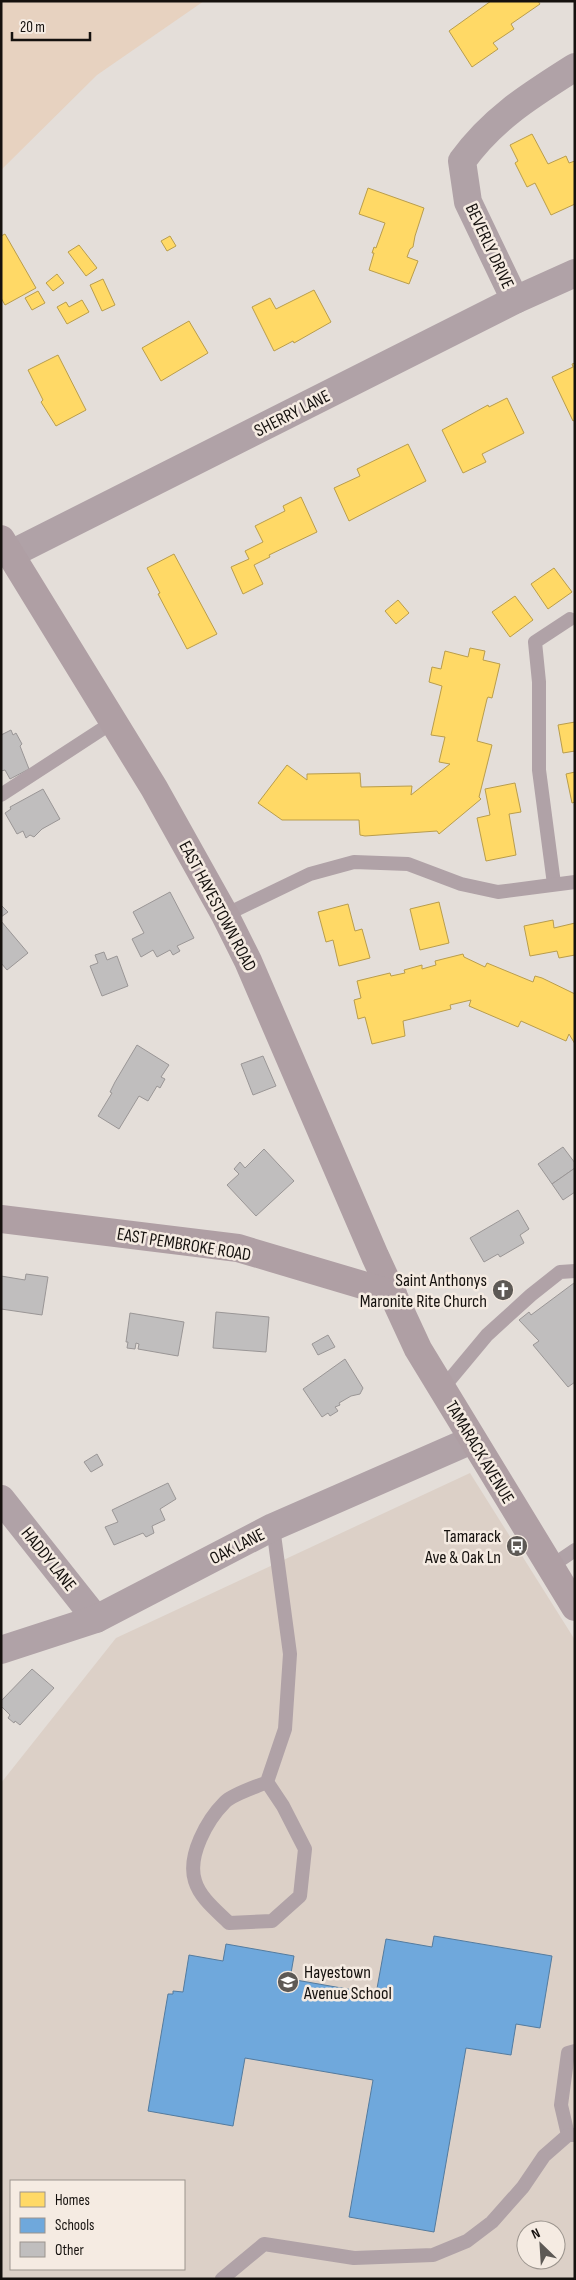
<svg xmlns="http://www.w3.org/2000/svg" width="576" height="2280" viewBox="0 0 576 2280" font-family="'Sofia Sans Condensed',sans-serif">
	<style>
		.built { fill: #dcd0c7; fill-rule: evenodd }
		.green { fill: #e7d2c0 }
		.homes { fill: #ffd966; stroke: #b99d4c }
		.schools { fill: #6fa8dc; stroke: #547b9e }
		.building { fill: #c0bebe; stroke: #9a9696 }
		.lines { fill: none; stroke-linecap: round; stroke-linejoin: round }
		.lane { stroke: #b0a2a7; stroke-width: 14 }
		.street { stroke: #b0a2a7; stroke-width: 28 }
		.secondary { stroke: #af9fa4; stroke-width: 28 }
		.labels { text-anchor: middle; stroke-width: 5; stroke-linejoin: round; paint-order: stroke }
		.street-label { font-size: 18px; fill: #15110e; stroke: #f5ebe2 }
		.poi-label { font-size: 18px; fill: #15110e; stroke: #f5ebe2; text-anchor: end }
	</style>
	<rect width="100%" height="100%" fill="#e4ded9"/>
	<path class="built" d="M470,1473L575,1640V2279H1V1783L116,1638ZM11,2181H184V2269H11ZM526,2230H556V2260H526Z"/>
	<path class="green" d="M1,1H204L97,75L1,170Z"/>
	<g class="homes">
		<path d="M491,1H538L540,4L511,24L514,29L493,43L498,49L472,67L449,31Z"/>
		<path d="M532,134L548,164L566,156L569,163L575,161V204L551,215L535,183L527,187L515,163L518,161L510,145Z"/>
		<path d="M368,188L424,208L415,236L413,247L410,249L407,257L418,261L409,284L369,270L374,253H372L374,247L376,248L385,223L359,214Z"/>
		<path d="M5,234L36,288L5,305L1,298V236Z"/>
		<path d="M170,236L176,246L167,251L161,241Z"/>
		<path d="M79,245L97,268L86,276L68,252Z"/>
		<path d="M57,274L64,283L53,291L46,283Z"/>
		<path d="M103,279L115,305L102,311L90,285Z"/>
		<path d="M314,290L331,322L294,343L293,341L274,351L252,307L270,298L276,309Z"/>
		<path d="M38,291L45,303L32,310L25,298Z"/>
		<path d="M82,300L89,312L67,324L57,307L66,302L69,307Z"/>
		<path d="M189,321L208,353L161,381L142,348Z"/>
		<path d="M58,355L86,410L56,426L41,402L43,400L28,370Z"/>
		<path d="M575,363V420L573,421L552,377L573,367L572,364Z"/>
		<path d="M507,398L524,433L482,454L486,462L463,473L442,430L488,405L489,407Z"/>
		<path d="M408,444L426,481L349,521L334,488L360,476L357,469Z"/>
		<path d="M301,497L317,532L269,555L270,557L254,565L263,584L243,594L231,567L249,559L245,551L263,542L255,526L285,511L283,506Z"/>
		<path d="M174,554L217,634L187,649L158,594L160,593L147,568Z"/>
		<path d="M554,568L572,592L548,609L531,584Z"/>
		<path d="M515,596L533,620L510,637L492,612Z"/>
		<path d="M398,600L409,613L396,624L385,611Z"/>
		<path d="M470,648L485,651L483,660L500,664L492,698L488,697L487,699L477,741L492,745L479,797L481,799L439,834L437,831L365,836L360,835L359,820H282L258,803L287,765L307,780V774L360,773L361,787L412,786L411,795L450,764L439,762L445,737L431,735L442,686L429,682L432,667L441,669L445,651L468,657Z"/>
		<path d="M575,722V751L563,753L558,725Z"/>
		<path d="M575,772V802L572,803L566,774Z"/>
		<path d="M515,783L521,812L509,814L516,855L486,861L477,818L490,815L485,789Z"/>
		<path d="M439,902L449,943L420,950L410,909Z"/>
		<path d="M348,904L355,931L362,929L370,958L339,966L333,940L326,942L318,912Z"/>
		<path d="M553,920L554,928L575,923V955L559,958L557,951L530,956L524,926Z"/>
		<path d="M463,954L464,957L485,967L487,963L533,982L535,976L542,978L575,994V1044L569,1034L566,1041L521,1021L518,1027L469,1006L471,1000L450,1005L451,1009L403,1021L405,1036L372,1044L365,1017L358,1019L354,1000L361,998L357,981L390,973L391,976L405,973L404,970L422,965V969L436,965L435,961Z"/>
	</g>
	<path class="schools" d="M434,1936L552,1956L540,2028L516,2024L511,2055L466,2048L434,2232L349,2217L373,2080L245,2058L233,2126L148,2111L168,1994H173V1991L183,1992L189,1955L223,1961L226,1944L294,1956L290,1979L376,1994L386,1939L432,1947Z"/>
	<g class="building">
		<path d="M11,730L13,735L16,733L22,744L20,746L29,769L10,779L5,770L1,771V735Z"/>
		<path d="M43,789L60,819L42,829L34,837L30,835L26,838L23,831L17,834L5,813L11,809L10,807Z"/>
		<path d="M170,892L194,938L177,946L180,951L173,955L170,950L157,957L153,950L141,957L132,939L144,933L133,912Z"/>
		<path d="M1,905L8,912L1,917Z"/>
		<path d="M1,921L28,953L7,970L1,963Z"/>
		<path d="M104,952L107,960L117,956L128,986L102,996L90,966L98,963L95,955Z"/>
		<path d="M137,1045L169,1065L161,1077L165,1079L160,1088L157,1086L148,1101L139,1096L119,1129L98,1116L112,1093L110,1092L115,1082Z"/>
		<path d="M263,1056L276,1086L253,1095L241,1064Z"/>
		<path d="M563,1147L575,1163V1168L552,1184L538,1164Z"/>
		<path d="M264,1149L294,1181L256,1216L227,1185L239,1174L234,1169L240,1162L245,1168Z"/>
		<path d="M575,1168V1192L563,1200L552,1184Z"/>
		<path d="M518,1210L529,1229L520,1235L524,1243L500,1257L498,1254L484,1262L470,1238Z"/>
		<path d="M26,1274L48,1277L42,1315L1,1309V1276L25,1280Z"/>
		<path d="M574,1283L575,1382L568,1387L533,1345L539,1341L519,1320L529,1312L531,1315Z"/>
		<path d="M216,1312L269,1317L266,1352L213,1348Z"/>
		<path d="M130,1313L184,1322L178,1356L138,1349L139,1344L136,1343L135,1349L127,1348L128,1342H126Z"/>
		<path d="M328,1335L335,1347L318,1355L312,1344Z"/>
		<path d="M345,1359L363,1388L360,1394L351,1396L339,1403L340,1405L335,1407L338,1411L330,1416L328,1413L322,1417L303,1389Z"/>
		<path d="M97,1454L103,1465L91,1472L84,1462Z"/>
		<path d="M168,1483L176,1499L160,1509L165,1520L152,1526L154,1533L146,1537L143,1533L114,1545L105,1527L118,1522L112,1510Z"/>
		<path d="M32,1669L54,1688L20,1725L15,1721L14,1723L8,1718L10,1715L1,1706V1701Z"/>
	</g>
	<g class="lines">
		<g class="lane">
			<path d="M1,795L113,722"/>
			<path d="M554,884L539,770V682L535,642L570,619"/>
			<path d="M225,915L310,874L354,862L408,864L461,884L498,892L575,882"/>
			<path d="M442,1389L487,1335L531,1295L560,1272L575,1271"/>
			<path d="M550,1567L575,1550"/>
			<path d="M267,1782L283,1806L305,1849L300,1896L272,1921L229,1923C217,1911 200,1898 195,1881C187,1856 207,1820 225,1802C233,1794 256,1787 267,1782L285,1729L290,1654L273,1527"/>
			<path d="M575,2051L568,2053L561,2105L568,2135H575"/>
			<path d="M222,2279L264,2244L354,2258L433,2255L467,2241L492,2222L523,2187L544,2156L568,2135"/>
		</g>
		<g class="street">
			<path d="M515,300L468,202L462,161C493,118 531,95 575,67"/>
			<path d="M11,554L515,300L575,273"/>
			<path d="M1,1499L96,1619"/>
			<path d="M1,1650L96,1619L273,1527L472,1440"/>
		</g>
		<g class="secondary">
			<path d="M1,539L154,788L225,915L248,961L375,1256L418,1349L575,1607"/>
			<path d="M1,1219L238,1248L393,1294"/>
		</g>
	</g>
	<defs>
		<g id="church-disc" transform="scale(1.125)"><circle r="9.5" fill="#5d5955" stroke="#f5ebe2"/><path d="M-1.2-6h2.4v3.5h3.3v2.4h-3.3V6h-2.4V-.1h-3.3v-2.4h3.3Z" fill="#fff"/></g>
		<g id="bus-disc" transform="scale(1.125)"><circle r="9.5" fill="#5d5955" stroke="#f5ebe2"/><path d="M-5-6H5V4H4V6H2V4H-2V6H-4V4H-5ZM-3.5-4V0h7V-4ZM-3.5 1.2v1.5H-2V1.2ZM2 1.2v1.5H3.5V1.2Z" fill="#fff"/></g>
		<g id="school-disc" transform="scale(1.125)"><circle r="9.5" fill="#5d5955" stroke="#f5ebe2"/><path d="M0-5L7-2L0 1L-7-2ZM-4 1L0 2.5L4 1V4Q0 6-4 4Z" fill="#fff"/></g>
	</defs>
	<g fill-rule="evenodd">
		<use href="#church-disc" x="503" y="1290"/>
		<use href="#bus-disc" x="517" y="1546"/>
		<use href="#school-disc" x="288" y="1982"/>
	</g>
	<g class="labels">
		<g class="street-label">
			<text transform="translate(490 246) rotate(65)" y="6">BEVERLY DRIVE</text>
			<text transform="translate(292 413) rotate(-27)" y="6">SHERRY LANE</text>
			<text transform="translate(218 906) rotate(62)" y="6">EAST HAYESTOWN ROAD</text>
			<text transform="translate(184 1244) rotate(9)" y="6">EAST PEMBROKE ROAD</text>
			<text transform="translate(480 1452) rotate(59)" y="6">TAMARACK AVENUE</text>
			<text transform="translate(237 1546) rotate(-27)" y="6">OAK LANE</text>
			<text transform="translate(49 1559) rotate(51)" y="6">HADDY LANE</text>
		</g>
		<g class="poi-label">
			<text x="487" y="1286">Saint Anthonys<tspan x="487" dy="21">Maronite Rite Church</tspan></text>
			<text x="501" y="1542">Tamarack<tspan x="501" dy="21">Ave &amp; Oak Ln</tspan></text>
			<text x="304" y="1978" text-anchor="start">Hayestown<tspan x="304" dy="21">Avenue School</tspan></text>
		</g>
	</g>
	<rect width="576" height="2280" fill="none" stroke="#15110e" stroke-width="5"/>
	<rect x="10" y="2180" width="175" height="90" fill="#f5ebe2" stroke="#9b948d"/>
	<rect x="20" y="2192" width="25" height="15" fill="#ffd966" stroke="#9b948d"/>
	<text x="55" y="2205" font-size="15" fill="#15110e">Homes</text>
	<rect x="20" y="2218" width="25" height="15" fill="#6fa8dc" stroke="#9b948d"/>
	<text x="55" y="2230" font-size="15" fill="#15110e">Schools</text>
	<rect x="20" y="2242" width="25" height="15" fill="#c0bebe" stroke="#9b948d"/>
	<text x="55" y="2255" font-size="15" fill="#15110e">Other</text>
	<g transform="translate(541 2245) rotate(335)"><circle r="24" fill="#f5ebe2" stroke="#9b948d"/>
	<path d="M0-4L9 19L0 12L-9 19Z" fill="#5d5955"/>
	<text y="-8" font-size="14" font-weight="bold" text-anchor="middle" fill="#15110e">N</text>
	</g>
	<path d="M12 32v8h78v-8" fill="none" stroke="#15110e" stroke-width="2.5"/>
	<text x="20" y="32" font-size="15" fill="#15110e" stroke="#f5ebe2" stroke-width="4" paint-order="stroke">20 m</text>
</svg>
